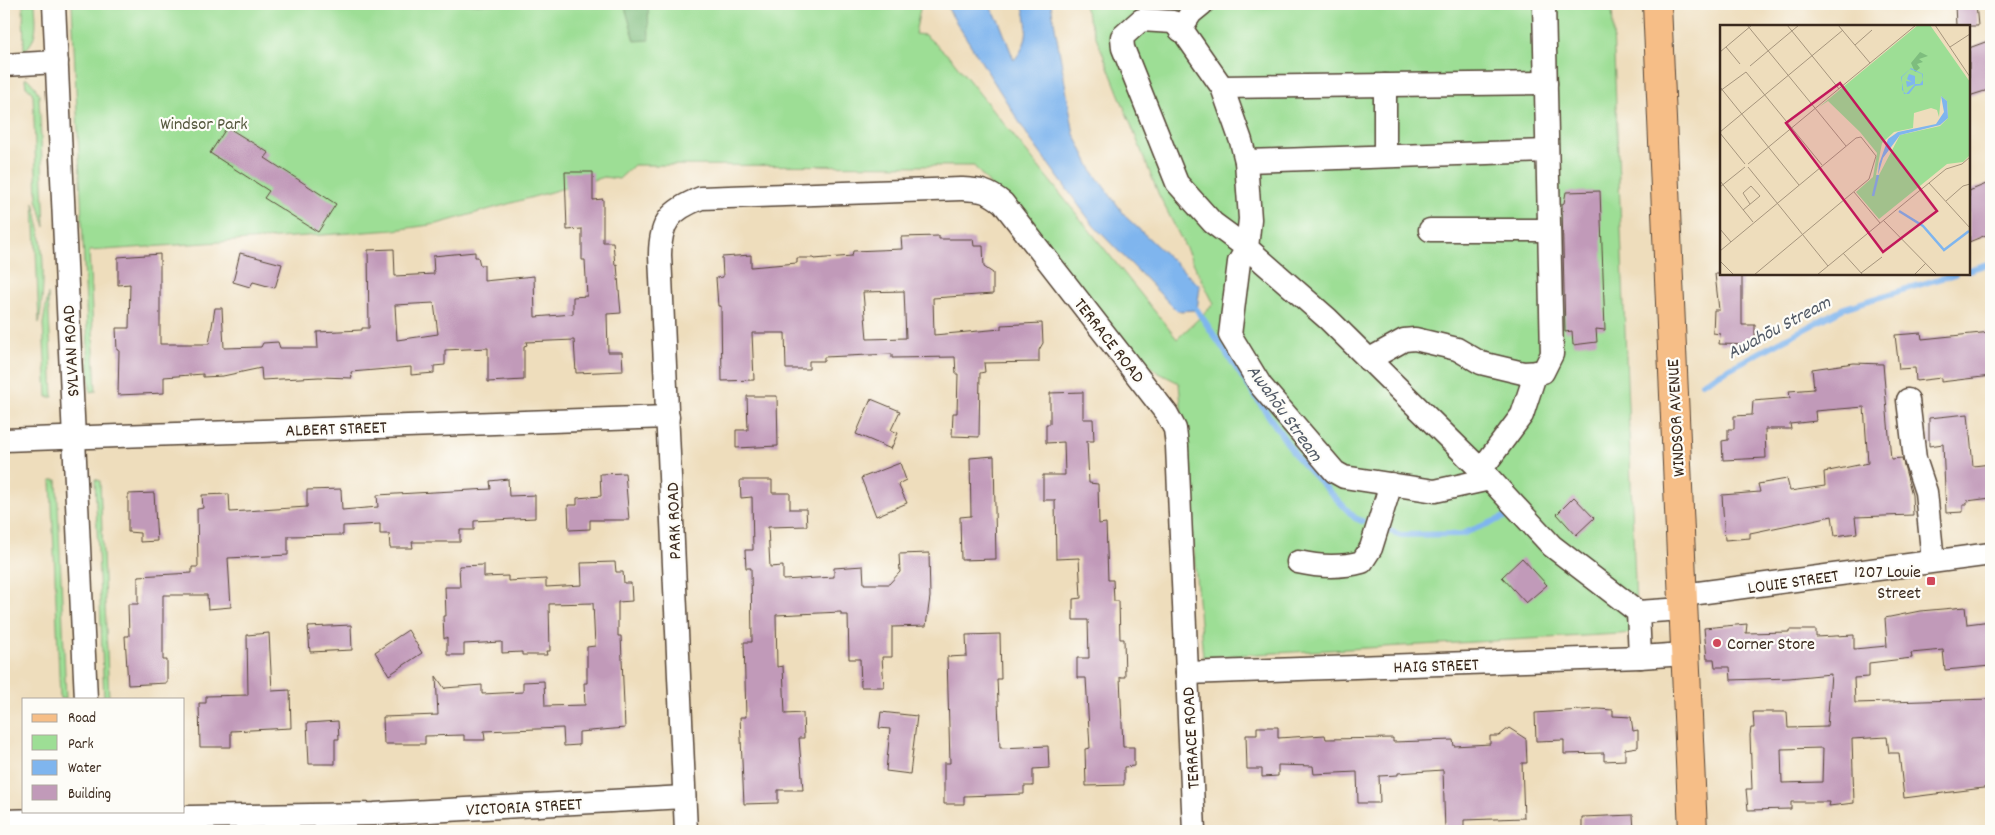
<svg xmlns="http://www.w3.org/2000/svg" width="1995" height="835" viewBox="0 0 1995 835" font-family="Dekko,sans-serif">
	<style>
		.green { fill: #9dde95; stroke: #6c845a }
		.forest { fill: #7ebd7e; stroke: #5c744e }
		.water { fill: #7fb5ee; stroke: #5d7086 }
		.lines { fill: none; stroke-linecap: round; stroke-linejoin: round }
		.stream { stroke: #7fb5ee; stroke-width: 6 }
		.building { fill: #c19ab9; fill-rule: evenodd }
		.minor-casing { stroke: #564536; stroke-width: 25 }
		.major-casing { stroke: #564536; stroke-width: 30 }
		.minor { stroke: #fff; stroke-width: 22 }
		.major { stroke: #f6be87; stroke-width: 28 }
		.poi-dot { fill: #d1495b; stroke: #fdfcf7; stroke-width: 2 }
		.labels { text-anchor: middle; stroke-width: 4.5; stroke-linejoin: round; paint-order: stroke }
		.park-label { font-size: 18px; fill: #54573c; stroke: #fdfcf7 }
		.street-label { font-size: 18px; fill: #3b2a1e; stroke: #fdfcf7 }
		.poi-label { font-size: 18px; fill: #3b2a1e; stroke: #fdfcf7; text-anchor: end }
		.water-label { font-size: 19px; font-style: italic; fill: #535b67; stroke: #fdfcf7 }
		.inset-river { fill: none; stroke: #7fb5ee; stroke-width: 2.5 }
		.inset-road { fill: none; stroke: #a6957d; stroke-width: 1 }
		.view { fill: #c2185b; fill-opacity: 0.15; stroke: #c2185b; stroke-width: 2.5 }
		.inset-edge { fill: none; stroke: #3b2a1e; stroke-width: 2.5 }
	</style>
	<rect width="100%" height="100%" fill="#fdfcf7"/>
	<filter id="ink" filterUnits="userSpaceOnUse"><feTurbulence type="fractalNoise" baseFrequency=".02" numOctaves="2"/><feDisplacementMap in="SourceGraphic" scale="10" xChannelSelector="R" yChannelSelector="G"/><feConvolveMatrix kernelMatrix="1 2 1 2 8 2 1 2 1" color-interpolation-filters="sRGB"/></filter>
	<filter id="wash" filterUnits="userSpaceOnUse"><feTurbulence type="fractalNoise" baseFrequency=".0096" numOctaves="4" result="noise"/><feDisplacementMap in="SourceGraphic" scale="20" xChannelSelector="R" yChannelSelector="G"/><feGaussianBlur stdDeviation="1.12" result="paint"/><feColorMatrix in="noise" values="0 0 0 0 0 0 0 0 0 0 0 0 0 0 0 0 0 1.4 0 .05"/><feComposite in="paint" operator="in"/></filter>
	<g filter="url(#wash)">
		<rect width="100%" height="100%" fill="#eeddbc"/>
		<g class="green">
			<path d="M23,4H35C36,21 39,39 24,51Z"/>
			<path d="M72,4H921L915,34L925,35L951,58L1177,339L1214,304L1158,193L1083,4H1612L1637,633L1203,657L1179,383L1157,372L1131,350L974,166L634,165L619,179L604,177L437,224L394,230L89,251L96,391L90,392Z"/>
			<path d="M27,78L35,87L39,95L45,227L37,199L33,95L30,89L26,87L25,79Z"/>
			<path d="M34,202C44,242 46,282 39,323Z"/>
			<path d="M48,294L53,397H47L43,324Z"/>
			<path d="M95,479L100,481L109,699H104Z"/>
			<path d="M51,480H57L66,699H60Z"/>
		</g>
		<path class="forest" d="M624,4H648L649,40L635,41Z"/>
		<path class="water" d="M946,4H988L999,21L1014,60C1029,44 1029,25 1022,4H1051L1074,134L1093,172L1127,218L1200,286L1197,310L1177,311L1094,226L1030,139L951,14Z"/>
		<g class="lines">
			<g class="stream">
				<path d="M1969,270L1991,263"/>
				<path d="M1197,310L1298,459L1355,518L1362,521"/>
				<path d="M1702,383L1844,308L1955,274"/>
				<path d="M1381,528L1401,535L1462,534L1510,515"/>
			</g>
		</g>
		<g id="blocks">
			<g class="building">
				<path d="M1955,4H1976L1978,26H1956Z"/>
				<path d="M1988,41L1991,50V89L1969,96V48Z"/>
				<path d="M227,127L269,153L265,158L336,204L318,232L264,198L269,191L210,153Z"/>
				<path d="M565,172H593V200L603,199V242H613L615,265L617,264L620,302L621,313L607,314L608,352H622L623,371L576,373L574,340L526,342L527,345L524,346V380L488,382V348L445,350V365L434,366V373L411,375V367L351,372L352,378L319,377L262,380L261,368L223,376L203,377V374L164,377V393L118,395L119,350H117L116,328H129L130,284L118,285V257L160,254V344H209L215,308H222L224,348L261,347L263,343L278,342L280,348H318L317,332L362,330V328H369L368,250L394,249L395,276L434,274L433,256L475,252V257H478L480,265H484V281L534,276L535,317L573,314V297L587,296L585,260H582V229L567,230ZM434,303L438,334L397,340L395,305Z"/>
				<path d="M1991,182V233L1969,242V191Z"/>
				<path d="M1600,191L1605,330L1596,329L1597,342L1573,345L1572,331L1565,332L1562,204L1564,203L1566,192Z"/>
				<path d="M939,236V239H973L974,246H983L984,267L993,273V294L933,298L934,335L1001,329V325L1042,323L1043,343L1039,350V362L984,363L985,372L980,373L979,437L952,436L953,413H957L958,374H956L955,357L892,358V354L824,357V361H809V369H786L785,333H752L754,380L722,381L721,306H718L716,278L723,277L722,257L751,255V267L797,263V258H813L814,259L852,256L853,251L902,249L901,237ZM904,291L906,338L867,339L863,292Z"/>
				<path d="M240,253L282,264L275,288L253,282L250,287L233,282Z"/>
				<path d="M1715,274H1742V325H1755V345L1719,344L1720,334L1713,333L1714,310H1719Z"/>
				<path d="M1991,332V376L1941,382V378L1916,381L1915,368L1899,369L1895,335L1921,333L1922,339Z"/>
				<path d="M1854,363L1883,364L1891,459L1902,458L1912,495L1913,515L1855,517L1857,533L1835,536L1832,516L1750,533V538L1725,540L1722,495L1760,492L1758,484L1787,479L1790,491L1825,486L1824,472L1868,463L1864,407L1815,411L1816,421L1790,424L1791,429H1765L1766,458L1723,460L1722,441L1728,440V429H1734V416L1752,415L1753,401L1790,398L1789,391L1814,389L1812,369Z"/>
				<path d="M1083,392V419H1093L1094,441H1087L1089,483L1098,484L1099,524L1106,523L1108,580H1113L1114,601H1119L1120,639H1124L1125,677H1120L1123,747H1134V766L1124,767V785L1086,786L1085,749L1090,748L1086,678H1077V658H1089L1088,620H1073V599L1081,598L1079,558L1056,559L1055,500H1043V475H1065L1064,442L1046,443V424H1050V393Z"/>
				<path d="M747,396H777L778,446L736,448V430H748Z"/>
				<path d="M871,399L900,411L891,430L898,433L891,449L856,434Z"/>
				<path d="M1968,414L1973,466L1991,464V498L1967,501V504H1963V512L1946,513L1943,444L1929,446V418Z"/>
				<path d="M994,456L996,559L961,560L960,517L971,516L970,458Z"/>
				<path d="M900,463L906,480L898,484L907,503L876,516L861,478Z"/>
				<path d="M625,473L629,520H590V529L569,530L568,505H577V498L601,496L600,474Z"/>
				<path d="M508,479L509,496L535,495V518L474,521V530H460V542H412L413,548H390L389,534H380V524L343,526V535L288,536V555L228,558L231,607L208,609L207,595H163V660H167V683L128,685L125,636H129L128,604H138V576L192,573V567H198L197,509L203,508L202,495L229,494L230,512L307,507V490L341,489L342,510L378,507L377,495L491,489L490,481Z"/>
				<path d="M740,480H772V493H790V509H806L807,526L768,527L770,567L783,566V580L834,577V568L863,566L864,584H889L900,572L899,554L929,553L930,597L926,626L892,627V657H882L884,687H861L860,659H849L848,615H841V612L776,615L777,667L783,666L785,714L803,713L804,738H799L803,790H778V803L744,804L740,717H746L744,642H752L751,568H746L745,550H753L752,497L741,498Z"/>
				<path d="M154,493L157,541L140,542V533L128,532V494Z"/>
				<path d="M1574,497L1594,518L1576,535L1557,514Z"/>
				<path d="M1522,558L1547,585L1526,603L1502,577Z"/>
				<path d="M615,562L616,572H623L624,583H631L632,601L618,602V636H621L625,728L579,732V745L564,746L563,728L484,731L485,740H464V735L425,736V744H384L383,717L438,715L436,676L445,689V688L482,685V694L523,692V682L544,681L545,706L585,705L584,683H587V647L595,646L593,603L549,604L550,651H546L547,655H522V652L502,653V642L464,644V655H447V637L444,639L443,616H446L445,587H460L459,566L484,565V577L508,576V581L546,579V587L582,585L581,563Z"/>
				<path d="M1965,607L1967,624L1991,621V666L1945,670L1943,650L1911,653L1912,658L1869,663V677L1854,678L1855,703L1991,699V787L1904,798L1899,753H1889L1887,737L1852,739L1854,803L1829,806L1830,802H1791V809L1748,810L1746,789H1752L1750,735L1751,728H1754L1753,712H1787L1788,728L1827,727L1831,674L1789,678L1731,680L1730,667H1715L1714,659H1707L1704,628L1747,624L1746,633L1789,632V630H1816V637L1854,635V649L1887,646L1885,618L1920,611ZM1823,748L1822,782L1782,783L1781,749Z"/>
				<path d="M351,625L352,650L310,652L308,627Z"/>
				<path d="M408,630L422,653L389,675L375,652Z"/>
				<path d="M269,633L272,691L290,690L291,728L231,731V747H200L199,703H206V696L248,695L247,635Z"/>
				<path d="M1000,634L1001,679H997L1000,748L1048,746L1049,768L1033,769V786H1024V794L964,796V804H944V763H950L947,657L967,656L966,635Z"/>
				<path d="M1598,709L1613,710V716L1631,717L1633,731L1638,730V747L1625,749V760L1604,761V753L1564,754V740L1536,741L1535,713Z"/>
				<path d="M881,712L917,716L910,774L886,771L890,729L879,728Z"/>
				<path d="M338,721L339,739H335V764H309L307,723Z"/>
				<path d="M1257,727H1278V738L1325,735L1326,739L1393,738V742L1453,740L1454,746L1490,744V736H1499L1509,728L1526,739L1527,763H1522L1524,818L1464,820V831H1445L1443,770L1398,773V775L1379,776L1380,803H1358L1357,772L1314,774L1313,766L1278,765V776L1262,777V769H1247L1246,735H1257Z"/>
				<path d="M1633,815L1634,831H1582V817Z"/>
			</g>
		</g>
	</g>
	<g filter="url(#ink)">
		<use href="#blocks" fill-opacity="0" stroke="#564536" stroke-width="1"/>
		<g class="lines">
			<g class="minor-casing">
				<g id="minor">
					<path d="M54,4L86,699"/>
					<path d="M1180,30L1191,13L1202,4"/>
					<path d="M4,65L57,62"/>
					<path d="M1385,85V156"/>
					<path d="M1222,87L1546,83"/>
					<path d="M1246,161L1547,151"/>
					<path d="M1430,230H1549"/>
					<path d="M1368,360L1404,340L1415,339L1457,349L1481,363L1523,373L1543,372L1552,354L1544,4"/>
					<path d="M1908,400L1915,459L1926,492L1933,561"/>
					<path d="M4,440L668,417"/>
					<path d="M1481,470L1522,415L1536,372"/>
					<path d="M1490,479L1435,491L1344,477L1335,472L1261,386L1230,335L1239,262L1247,248L1250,219L1246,161L1241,141L1222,87L1185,34L1173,22L1141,20L1122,37L1123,48L1177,183L1213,223L1247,248L1328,319L1490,479L1552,546L1638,612L1640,657"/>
					<path d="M1298,562C1320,567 1340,568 1362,562L1371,548L1391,484"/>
					<path d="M1683,595L1991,554"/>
					<path d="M1638,612L1683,609"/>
					<path d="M1187,673L1640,657L1685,654"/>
					<path d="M4,821L75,819L374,814L684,797"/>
					<path d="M686,831L660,255C660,221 671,210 701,198L961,189C981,190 987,190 1003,203L1167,414L1175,429L1177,446L1194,831"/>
				</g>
			</g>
			<g class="major-casing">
				<path id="major" d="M1657,4L1693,831"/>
			</g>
			<use href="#minor" class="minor"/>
			<use href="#major" class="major"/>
		</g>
	</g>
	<g class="poi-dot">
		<rect x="1926" y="576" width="10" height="10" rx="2.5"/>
		<circle cx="1717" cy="643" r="5"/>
	</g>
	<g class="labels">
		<g class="park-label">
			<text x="204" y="129">Windsor Park</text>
		</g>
		<g class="street-label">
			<text transform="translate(1110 340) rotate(52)" y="6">TERRACE ROAD</text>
			<text transform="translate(70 351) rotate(-93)" y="6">SYLVAN ROAD</text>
			<text transform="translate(1675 418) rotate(-93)" y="6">WINDSOR AVENUE</text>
			<text transform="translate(336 428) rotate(-2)" y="6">ALBERT STREET</text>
			<text transform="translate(673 521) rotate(-92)" y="6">PARK ROAD</text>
			<text transform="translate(1793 581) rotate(-8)" y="6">LOUIE STREET</text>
			<text transform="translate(1436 665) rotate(-2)" y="6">HAIG STREET</text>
			<text transform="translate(1190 738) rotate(-93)" y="6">TERRACE ROAD</text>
			<text transform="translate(524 806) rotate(-3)" y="6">VICTORIA STREET</text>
		</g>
		<g class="poi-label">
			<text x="1921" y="577">1207 Louie<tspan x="1921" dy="21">Street</tspan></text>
			<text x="1727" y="649" text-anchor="start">Corner Store</text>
		</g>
		<g class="water-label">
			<text transform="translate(1778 326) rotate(-28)" y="7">Awahōu Stream</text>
			<text transform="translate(1286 412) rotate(54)" y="7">Awahōu Stream</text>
		</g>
	</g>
	<g transform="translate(1720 25)">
		<rect width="250" height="250" fill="#eeddbc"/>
		<path d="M198,0H210L250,57V130L243,137L227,139L159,194L136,167L153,152L157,128L140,107L108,76L99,82ZM221,71L227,76L228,93L220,101L180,110L159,150H156L162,118L174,107L193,103L194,88L211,83L217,85L219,92Z" fill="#9dde95" fill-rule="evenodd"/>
		<path d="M200,27L208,31L199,34L203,37L197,39L200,43L195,47L191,38Z" fill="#7ebd7e"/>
		<path d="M191,43L203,49V60L195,61L189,69H184L181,52ZM190,44L202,49L203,55L200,59H195V51L189,49L187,54L192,57L186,56L187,62L195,59L186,69L182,65V52ZM221,71L227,76L228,93L220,100L180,110L163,133L158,150L159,139L168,114L178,107L216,99L224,87Z" fill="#7fb5ee" fill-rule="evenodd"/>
		<path class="inset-river" d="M153,171L158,150M179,186L203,201L224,225L249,206"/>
		<path class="inset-road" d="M27,0L126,121M67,0L119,64M118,0L150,38M215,0L250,52M135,20L152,5M6,22L20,39M230,22L250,9M0,27L32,0M30,41L79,0M0,62L79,160M0,66L26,47L102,140M0,107L123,5M0,108L25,139M28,139L196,0M28,142L108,241M0,156L33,197M209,158L250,203M0,162L25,142M134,167L160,198M226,176L243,161L250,159M23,185L40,171L31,161L23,168L30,179M163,195L217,250M0,204L11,217M0,226L136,113L141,112L156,131L149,154L34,250M123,228L143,250M0,236L14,250M141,248L162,232M97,250L226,144L242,139L250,132M194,250L206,238"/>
		<path class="view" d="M120,58L217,186L163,227L66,98Z"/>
		<rect width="250" height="250" class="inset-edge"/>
	</g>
	<rect width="1995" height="835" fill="none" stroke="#fdfcf7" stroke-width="20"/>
	<rect x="22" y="698" width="162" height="115" fill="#fdfcf7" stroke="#afa8a0"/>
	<rect x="32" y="714" width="25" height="8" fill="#f6be87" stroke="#afa8a0"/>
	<text x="68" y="722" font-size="15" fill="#3b2a1e">Road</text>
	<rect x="32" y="735" width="25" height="15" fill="#9dde95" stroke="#afa8a0"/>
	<text x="68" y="748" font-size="15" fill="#3b2a1e">Park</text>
	<rect x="32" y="760" width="25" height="15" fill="#7fb5ee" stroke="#afa8a0"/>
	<text x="68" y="772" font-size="15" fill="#3b2a1e">Water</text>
	<rect x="32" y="785" width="25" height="15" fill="#c19ab9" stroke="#afa8a0"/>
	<text x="68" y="798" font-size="15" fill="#3b2a1e">Building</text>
</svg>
